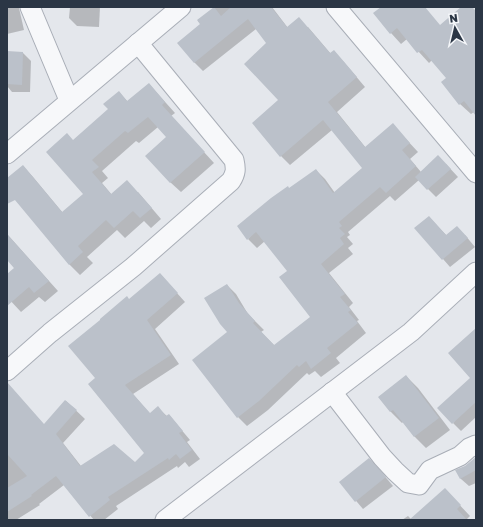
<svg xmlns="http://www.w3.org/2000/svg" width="483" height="527" viewBox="0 0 483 527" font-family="'Golos Text',sans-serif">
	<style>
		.shadow { fill: #0003 }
		.building { fill: #bbc1ca }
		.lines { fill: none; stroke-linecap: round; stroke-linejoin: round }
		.minor-casing { stroke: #a9aeb7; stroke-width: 21 }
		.minor { stroke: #f7f8fa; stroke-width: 19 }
	</style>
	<rect width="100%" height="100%" fill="#e4e7ec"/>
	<g class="shadow">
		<path d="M7,7H18L19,8L24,30L7,34Z"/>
		<path d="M70,7H100L99,27L77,26L69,18Z"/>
		<path d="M216,7H272L288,28L308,27L331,54L343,61L365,87L337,112L366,148L393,125L418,152L410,159L421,172L446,164L458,177L436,197L419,180L395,201L390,196L348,232L350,235L347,237L353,244L348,248L353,254L329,273L353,303L349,307L359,320L357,321L366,333L336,358L340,363L321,377L315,371L309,375L307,373L268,410L247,426L238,417L228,332L227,285L236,294L248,314L264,330L261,332L275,346L312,317L289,271L265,241L257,248L248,239L290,189L316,170L325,179L335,193L363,168L332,130L290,165L281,156L280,101L268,43L256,29L203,71L194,62L201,25L198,21Z"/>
		<path d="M380,7H412L441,26L463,7H471L476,12V115L474,112L471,114L460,104L447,78L432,60L429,63L407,39L401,44L391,33Z"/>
		<path d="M7,52L23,53L31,61L30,92H12L7,86Z"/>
		<path d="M149,84L175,113L171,116L214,163L181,192L170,182L168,137L158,127L139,143L136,141L102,171L108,178L102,183L112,195L138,192L161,219L151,228L144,221L125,238L117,230L87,257L93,263L80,275L69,264L25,210L7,191V179L23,166L33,177L63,213L85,194L73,141L109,110L119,92L128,102Z"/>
		<path d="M429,217L447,236L465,235L475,247L450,267L416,228Z"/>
		<path d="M7,234L58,291L45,302L39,297L21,312L7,297V275L15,269L7,258Z"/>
		<path d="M160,274L185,302L155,329L179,364L133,394L150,414L158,408L168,417L169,415L190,440L187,442L200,459L189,467L185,462L178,468L177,466L116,506L118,509L104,520H94L64,485L39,504L40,505L16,520H7V384L44,425L66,401L85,419L63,443L81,466L135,464L146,454L96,378L130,300Z"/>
		<path d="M406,376L418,388L450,430L426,448L415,437L403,422L402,423L391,412L379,397Z"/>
		<path d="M476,392V417L461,431L453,423Z"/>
		<path d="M476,459V483L469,486L461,479L457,471L465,467Z"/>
		<path d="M377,467L393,486L363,509L340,482Z"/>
		<path d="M454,499L470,516L466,520H402L408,516L411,519Z"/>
	</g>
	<g class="building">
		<path d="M214,7L221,16L231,7H271L287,27L299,17L330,53L334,50L357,77L328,102L365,147L393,123L410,143L402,150L416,166L386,193L380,187L339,222L342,226L339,228L345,234L340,238L344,244L321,264L345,294L340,297L351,310L348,312L358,323L327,348L331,353L311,369L306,361L299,367L297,365L259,401L237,418L192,360L227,332L220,324L204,298L227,284L239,303L255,321L253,323L274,345L310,317L279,277L287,271L256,232L247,240L237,226L271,198L288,186L289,188L316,169L333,193L362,168L323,120L280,157L252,123L278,100L244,64L266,43L248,19L194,63L177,43L200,24L197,20Z"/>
		<path d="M381,7H425L440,25L461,7H472L476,11V116L464,101L459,105L441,82L446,78L422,50L417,53L397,28L390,34L373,13Z"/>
		<path d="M7,51L23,52L22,85L7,84Z"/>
		<path d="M149,83L165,102L162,105L205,152L170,183L145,156L166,137L148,117L128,133L125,131L92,160L99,167L92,172L111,194L127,180L152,208L140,218L133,211L114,228L106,220L78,246L83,252L69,265L15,200L7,204V178L23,165L62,212L83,194L46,152L67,133L73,140L108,109L103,104L119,91L127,101Z"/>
		<path d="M438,155L451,169L427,190L415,177Z"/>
		<path d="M429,216L446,235L457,226L468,238L442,260L414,228Z"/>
		<path d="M7,234L49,281L34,293L29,287L7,306V274L14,268L7,260Z"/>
		<path d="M160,273L178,293L147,320L171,355L125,385L150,413L158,406L166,416L169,414L183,431L179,433L192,450L180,459L176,454L169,460L168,458L108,497L110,500L89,517L56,476L31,495L32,496L7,512V488L27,476L7,454V382L44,424L65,400L77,410L56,434L80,466L114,444L135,462L144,453L88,384L95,378L68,346L100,320V319L127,296L129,299Z"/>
		<path d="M476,328V402L452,424L437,408L470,378L448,353Z"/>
		<path d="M406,375L439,418L414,437L393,410L390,412L378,397Z"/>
		<path d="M476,457V470L460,479L455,470L465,466Z"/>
		<path d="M369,458L386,477L355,502L339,482Z"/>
		<path d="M445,488L461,505L457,509L467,520H409Z"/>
	</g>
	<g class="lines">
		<g class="minor-casing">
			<g id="minor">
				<path d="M30,7L69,100"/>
				<path d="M336,7L476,173"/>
				<path d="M7,154L181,7"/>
				<path d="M7,371L50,333L133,267L231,181C236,173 236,169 234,160L138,43"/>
				<path d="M332,392L382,457L395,471L408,483L419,485L430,470L460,456L469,448L476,445"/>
				<path d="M165,520L411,332L476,272"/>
			</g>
		</g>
		<use href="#minor" class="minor"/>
	</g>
	<rect width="483" height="527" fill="none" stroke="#2b3645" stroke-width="16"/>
	<g transform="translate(455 28) rotate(352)" stroke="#f4f6f9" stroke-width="3" paint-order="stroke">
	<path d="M0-3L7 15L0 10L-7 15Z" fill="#2b3645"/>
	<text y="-6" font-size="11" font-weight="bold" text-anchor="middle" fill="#2b3645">N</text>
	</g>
</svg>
